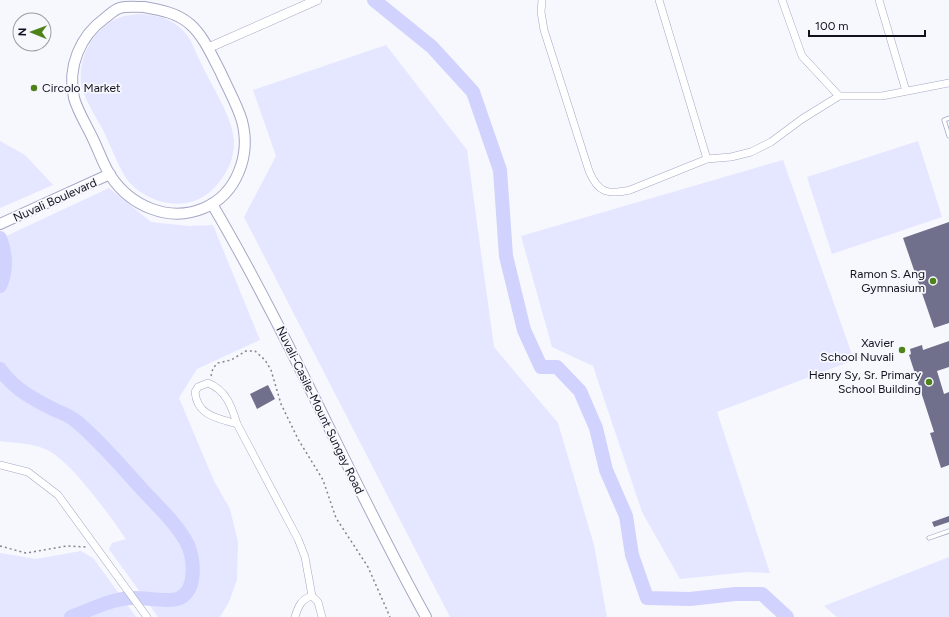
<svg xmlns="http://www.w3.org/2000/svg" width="949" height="617" viewBox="0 0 949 617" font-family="Figtree,sans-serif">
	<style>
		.green { fill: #e5e6ff }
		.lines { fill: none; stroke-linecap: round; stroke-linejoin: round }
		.river { stroke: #d1d2fd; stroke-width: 14 }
		.building { fill: #70708c }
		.service-casing { stroke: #a6a7c5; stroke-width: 5 }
		.minor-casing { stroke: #a6a7c5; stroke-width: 8 }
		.tertiary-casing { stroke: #a6a7c5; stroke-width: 10 }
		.secondary-casing { stroke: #a6a7c5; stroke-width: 12 }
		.path { stroke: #83838c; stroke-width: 1.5; stroke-dasharray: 2 3; stroke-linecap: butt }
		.service { stroke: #fff; stroke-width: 3.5 }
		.minor { stroke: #fff; stroke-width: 7 }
		.tertiary { stroke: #fff; stroke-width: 9 }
		.secondary { stroke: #fff; stroke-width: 10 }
		.poi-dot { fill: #4e831a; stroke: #f7f8fe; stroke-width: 1.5 }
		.labels { text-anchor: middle; stroke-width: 3.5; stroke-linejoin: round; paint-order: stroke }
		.poi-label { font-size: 12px; fill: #12121d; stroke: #f7f8fe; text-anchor: end }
		.street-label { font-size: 12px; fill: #12121d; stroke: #f7f8fe }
	</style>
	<rect width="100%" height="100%" fill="#f7f8fe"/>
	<g class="green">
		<path d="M139,14C151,15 163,16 174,23C178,26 184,31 187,35C193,43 196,54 201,63C211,85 232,116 234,140C235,159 226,176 213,189C190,213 150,205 130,183C121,173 111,147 105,134C98,120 88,106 83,91C74,62 93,27 121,17C127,15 133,15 139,14Z"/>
		<path d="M386,45L467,150L494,347L558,423L594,545L607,617H450L244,217L276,156L253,90Z"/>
		<path d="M0,141L25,155L53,185L0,208Z"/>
		<path d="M918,141L942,217L832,254L807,177Z"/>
		<path d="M783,160L854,360L717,412L770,573L748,572L680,579L642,512L593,366L552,347L521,236Z"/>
		<path d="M109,188L151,222L189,226L213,225L260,340L197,369L179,398L214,481L230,509L238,542L237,580L229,602L220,617H158L109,549L112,543L126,539C110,516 70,459 45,449C31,443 15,443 0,441V239Z"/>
		<path d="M81,551L93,558L136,617H0V553L36,559Z"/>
		<path d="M949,557V617H837L824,606Z"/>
	</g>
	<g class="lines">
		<g class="river">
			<path d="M374,0L432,47L473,92L500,170L506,256L524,330L541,367H557L580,391L596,428L606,470L626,516L632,555L647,598L690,599L735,594H762L787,617"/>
			<path d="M0,238C6,253 7,271 0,286"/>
			<path d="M0,369C14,389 33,399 55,410C62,413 70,416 76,421C100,441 119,464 140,487C156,505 177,523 188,545C194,560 197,589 180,598C169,603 144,597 131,598C110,599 90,610 71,617"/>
		</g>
	</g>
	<g class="building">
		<path d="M949,222V323L934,328L903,238Z"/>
		<path d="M949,341V367L937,371L944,394L949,392V465L941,468L930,433L934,432L909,355L911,354L910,349L922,345L923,350Z"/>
		<path d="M268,385L275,399L257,409L250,394Z"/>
		<path d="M949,516V522L934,527L932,522Z"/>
	</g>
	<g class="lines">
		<g class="service-casing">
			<g id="service">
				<path d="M949,118L944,120L949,136"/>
				<path d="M929,538L949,531"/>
			</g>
		</g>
		<g class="minor-casing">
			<g id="minor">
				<path d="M542,0L541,12L544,30L589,171C598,193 608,195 630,190L707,159L731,157L751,152L771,142L802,119L839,96H882L949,83"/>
				<path d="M659,0L707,159"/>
				<path d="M782,0L802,56L839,96"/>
				<path d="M879,0L906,91"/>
				<path d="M208,383C226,390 232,407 237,424C218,418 197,416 195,392L198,387Z"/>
				<path d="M237,424L298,539L305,557L312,596L318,602L322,617"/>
				<path d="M0,465L28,472L58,495L147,617"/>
				<path d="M295,617C298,607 301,599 312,596"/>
			</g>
		</g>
		<g class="tertiary-casing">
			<path id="tertiary" d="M208,48L317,0"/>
		</g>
		<g class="secondary-casing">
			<g id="secondary">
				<path d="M144,7C161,10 178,13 191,25C204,37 212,56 220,71C227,87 237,104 242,121C251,155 237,194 204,208C169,223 130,206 110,175C103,164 99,151 93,139C87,126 78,112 74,98C67,67 80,36 105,18C109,15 115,9 120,8C127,6 136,7 144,7Z"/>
				<path d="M212,204C291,338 351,482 426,617"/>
				<path d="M0,224L110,174"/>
			</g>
		</g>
		<g class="path">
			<path d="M211,376L213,368L218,363L231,360L246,351H255L265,360L271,370L281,404L298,439L323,480L336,518L368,567L390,617"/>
			<path d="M0,546L26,553L67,546L86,547"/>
		</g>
		<use href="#service" class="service"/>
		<use href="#minor" class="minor"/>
		<use href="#tertiary" class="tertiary"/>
		<use href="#secondary" class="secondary"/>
	</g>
	<g class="poi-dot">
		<circle cx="34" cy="88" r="4"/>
		<circle cx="933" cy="281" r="4"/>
		<circle cx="902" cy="350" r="4"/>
		<circle cx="929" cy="382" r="4"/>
	</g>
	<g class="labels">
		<g class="poi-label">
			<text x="42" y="92" text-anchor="start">Circolo Market</text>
			<text x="925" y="278">Ramon S. Ang<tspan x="925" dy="14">Gymnasium</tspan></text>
			<text x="894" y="347">Xavier<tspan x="894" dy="14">School Nuvali</tspan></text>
			<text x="921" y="379">Henry Sy, Sr. Primary<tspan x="921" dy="14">School Building</tspan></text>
		</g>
		<g class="street-label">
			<text transform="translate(55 200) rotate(-24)" y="4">Nuvali Boulevard</text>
			<text transform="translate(320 410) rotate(64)" y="4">Nuvali-Casile-Mount Sungay Road</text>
		</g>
	</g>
	<g transform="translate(32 32) rotate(271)"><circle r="19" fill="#f7f8fe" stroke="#9b9ca4"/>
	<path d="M0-3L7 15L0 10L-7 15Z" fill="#4e831a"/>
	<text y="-6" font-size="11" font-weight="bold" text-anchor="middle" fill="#12121d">N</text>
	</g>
	<path d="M809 30v6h116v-6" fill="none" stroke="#12121d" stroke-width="2"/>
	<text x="815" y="30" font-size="12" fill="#12121d" stroke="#f7f8fe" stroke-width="3" paint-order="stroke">100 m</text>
</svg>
